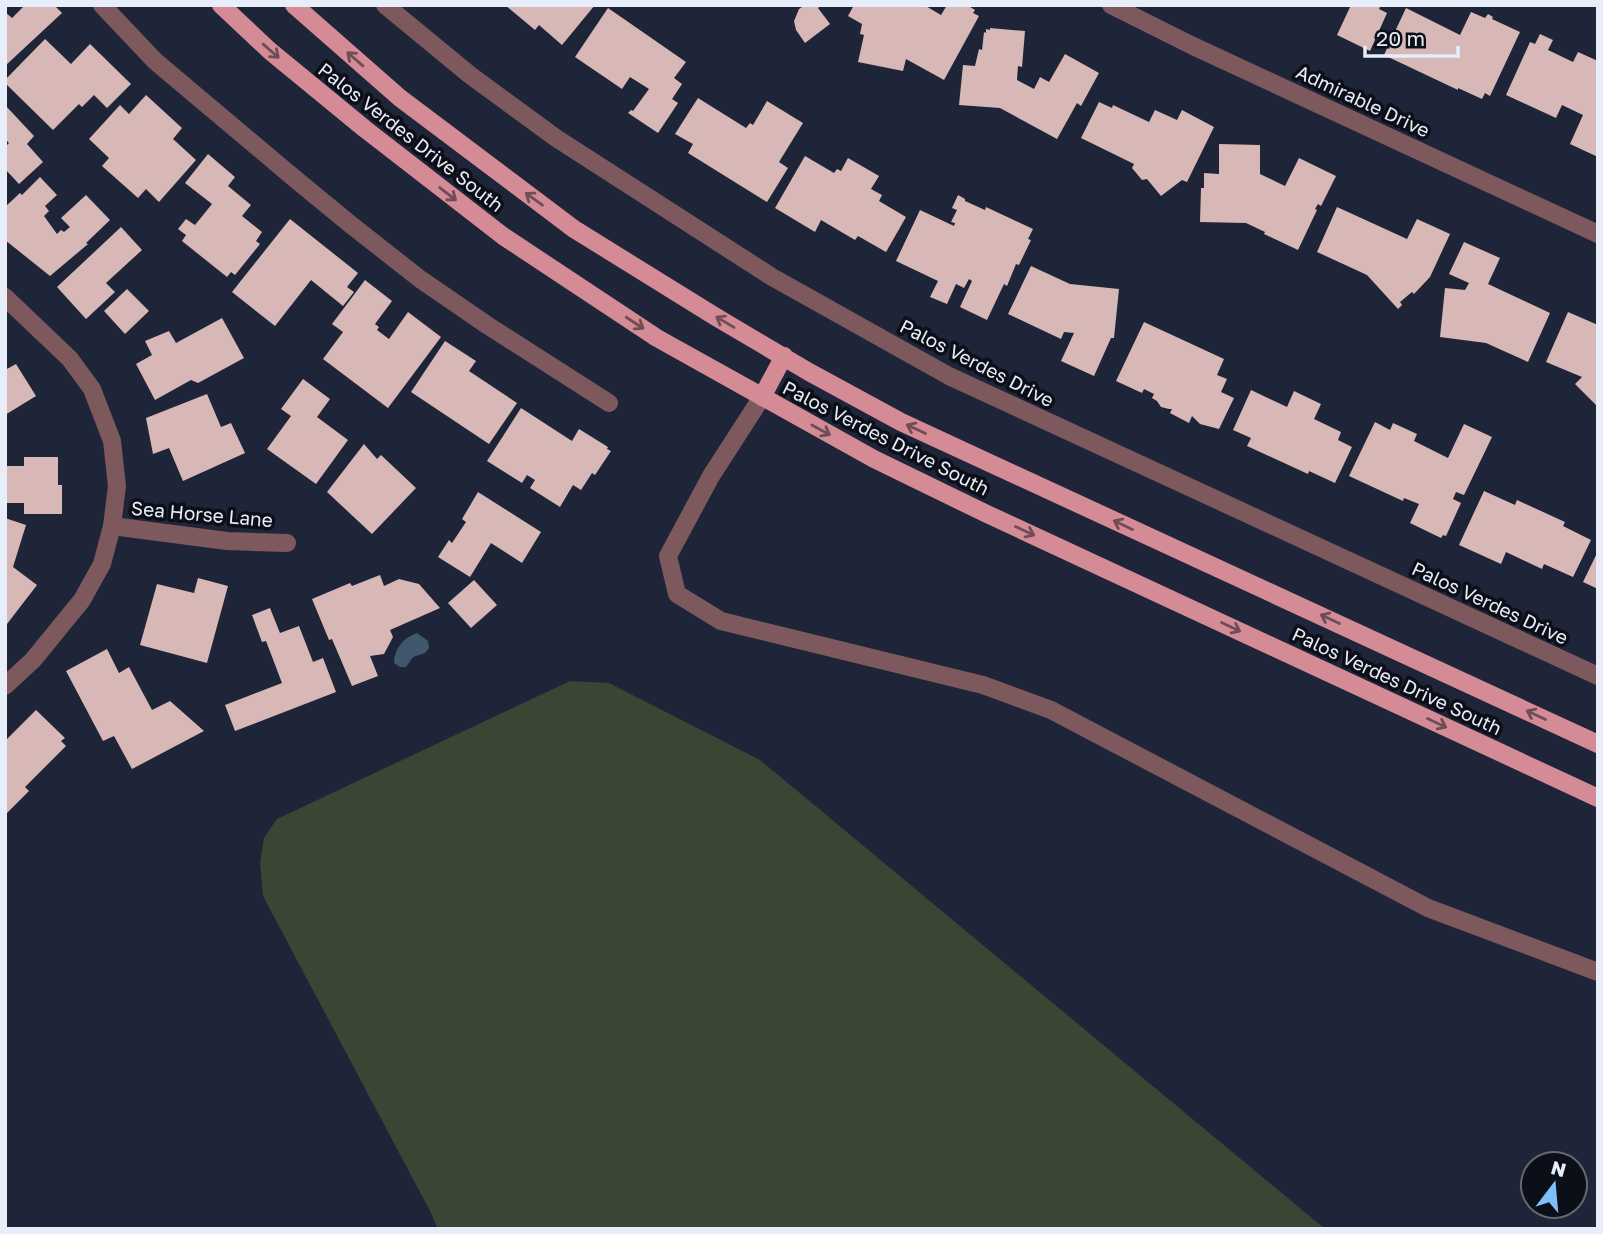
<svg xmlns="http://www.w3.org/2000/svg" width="1603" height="1234" viewBox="0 0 1603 1234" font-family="'Golos Text',sans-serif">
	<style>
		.green { fill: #384633 }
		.water { fill: #41576e }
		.building { fill: #d7b8b6 }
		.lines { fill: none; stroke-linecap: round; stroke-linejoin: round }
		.minor { stroke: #7d595e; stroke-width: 18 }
		.major { stroke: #d48b96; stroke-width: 18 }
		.oneway { stroke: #704d56 }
		.labels { text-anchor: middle; stroke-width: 7; stroke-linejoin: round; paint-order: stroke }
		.street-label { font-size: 19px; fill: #e8edfa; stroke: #0c0f17 }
	</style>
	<rect width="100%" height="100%" fill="#1f2538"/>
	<path class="green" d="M570,681L609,683L760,760L1325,1229H438L430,1211L263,896L260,863L264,838L277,819Z"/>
	<path class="water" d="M417,633L428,641L429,648L425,653L413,657L406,667H400L394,663C394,649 403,638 417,633Z"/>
	<g class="building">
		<path d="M25,5H54L62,13L5,66V12L12,18Z"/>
		<path d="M505,5H595L562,45L539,25L535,30Z"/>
		<path d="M801,5H821L818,8L830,24L805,43L796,30L794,21L799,9L802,7Z"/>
		<path d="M854,5H924L941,15L947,5H967L975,10L973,13L979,16L944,80L906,59L903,71L858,62L864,35L860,34L862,24L848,16Z"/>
		<path d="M1351,5H1381L1379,9L1387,13L1370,51L1337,35Z"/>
		<path d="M608,8L686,62L674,78L682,84L672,99L678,103L658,133L628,113L631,110L633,111L649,89L630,77L622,89L575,57Z"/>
		<path d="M1406,8L1460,35L1471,12L1485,18L1488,14L1493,17L1492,19L1520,32L1490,96L1485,93L1482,99L1458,88V90L1384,55Z"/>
		<path d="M990,28L1025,31L1022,67L1018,66L1017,80L1034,89L1040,77L1049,82L1065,54L1099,73L1081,106L1077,103L1057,139L1000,108L959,105L963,65L975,66L979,49L982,50L984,32L986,33V29L990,30Z"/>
		<path d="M1540,34L1553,40L1548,50L1573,62L1578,52L1598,61V157L1570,144L1583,115L1562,105L1556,118L1506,95L1530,42L1535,44Z"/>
		<path d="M45,39L71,64L90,44L131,84L107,108L94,95L82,107L79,104L53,130L5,83V80Z"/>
		<path d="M146,95L182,128L173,139L196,160L159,202L146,189L138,198L102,166L109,158L89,139L120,105L129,114Z"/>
		<path d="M698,98L746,128L750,123L753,125L767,101L803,123L779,162L788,168L767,202L688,153L693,144L675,134Z"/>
		<path d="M1099,102L1112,108L1113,105L1149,122L1155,110L1177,120L1182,110L1214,127L1187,182L1182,180L1161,196L1147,179L1142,180L1132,168L1134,164L1081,138Z"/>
		<path d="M5,105L34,136L27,144L43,162L19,184L5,169V147L9,143L5,139Z"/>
		<path d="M1219,144L1260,145V174L1285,186L1299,158L1336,176L1321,206L1318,204L1315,209L1317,210L1298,250L1264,234L1265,232L1246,223L1200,222L1201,188H1204V173L1219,174Z"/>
		<path d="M208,154L235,177L228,186L251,205L242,216L262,232L256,241L260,244L235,275L231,272L227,277L182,241L186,235L178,229L186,219L195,225L212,204L185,183Z"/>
		<path d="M805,156L834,173L837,169L841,171L848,158L879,176L871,189L882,195L879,201L906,217L886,252L858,236L855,240L821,220L815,232L775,208Z"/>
		<path d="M40,177L57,195L45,206L49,211L44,216L57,234L61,230L64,232L70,227L61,218L86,195L110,220L86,243L88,244L50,276L5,240V207L20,193L22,195Z"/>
		<path d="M958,195L965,199V201L985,210L986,207L1033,229L1028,239L1031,240L1019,265L1016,264L1007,286L1004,284L987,320L960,307L972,281L969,279L964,288L956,284L947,304L930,297L938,281L896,261L920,210L954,226L955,223L951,222L957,210L952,208Z"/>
		<path d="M1337,207L1407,239L1417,219L1450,234L1430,277L1414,294L1412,292L1400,302L1402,305L1398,309L1367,275L1317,252Z"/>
		<path d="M290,219L358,273L347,287L354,292L343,306L311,280L275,326L232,292Z"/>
		<path d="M121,227L142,250L106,283L115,292L86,319L57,287Z"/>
		<path d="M1464,242L1500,258L1488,284L1550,313L1528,362L1486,343L1440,337L1445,288L1465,290L1469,283L1449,274Z"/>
		<path d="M1031,266L1070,284L1119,289L1114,338H1111L1094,376L1061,361L1074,333L1064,332L1061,339L1008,314Z"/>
		<path d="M365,280L392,301L375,324L379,327L377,330L389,339L408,312L441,337L388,408L323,359L343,332L332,324Z"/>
		<path d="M127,289L149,311L125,334L104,311Z"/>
		<path d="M1568,312L1598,325V407L1575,384L1582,377L1546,362Z"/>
		<path d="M222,318L244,358L198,383L191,380L155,400L136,364L152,355L145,341L169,331L176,343Z"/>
		<path d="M1144,322L1224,359L1217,375L1227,379L1221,392L1234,398L1219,429L1200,424L1192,416L1189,423L1170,413L1172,409H1169L1161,407L1157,401L1152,398L1154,394L1144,389L1142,393L1116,381Z"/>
		<path d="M445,341L476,361L469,371L517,403L489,444L411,392Z"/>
		<path d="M16,364L36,396L5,415V370Z"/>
		<path d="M303,379L330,399L317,417L348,440L316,484L267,449L291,416L281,409Z"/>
		<path d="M1251,390L1287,407L1294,391L1321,404L1314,419L1341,432L1338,440L1352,447L1335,483L1309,471L1308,474L1247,446L1251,438L1233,430Z"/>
		<path d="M207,394L221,427L231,423L245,453L183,481L169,448L153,454L146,418Z"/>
		<path d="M521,408L572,441L579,429L608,447L607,449L611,451L595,475L592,473L581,490L573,485L560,507L530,488L535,480L527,475L522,483L487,461Z"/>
		<path d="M1375,422L1390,430L1393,423L1417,434L1414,441L1448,458L1464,424L1492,437L1464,495L1456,492L1453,499L1461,503L1446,536L1443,535L1441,538L1410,523L1419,504L1404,498L1403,501L1349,476Z"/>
		<path d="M364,444L377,459L381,455L416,488L372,534L327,492Z"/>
		<path d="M24,457H58V485H62V514H24V503H5V466H24Z"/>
		<path d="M1484,491L1515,505L1517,500L1565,522L1563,526L1591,540L1573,577L1544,564L1542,569L1506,552L1501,564L1459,545Z"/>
		<path d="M478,492L541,532L522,563L491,543L470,577L438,557L449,540L452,543L466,522L462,519Z"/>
		<path d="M5,518L26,525L13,567L37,585L7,624L5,623Z"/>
		<path d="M1598,551V589L1583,582Z"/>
		<path d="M380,575L384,586L399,579L419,584L440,608L390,630L393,637L384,654L370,656L378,676L352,686L332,639L329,640L312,599L350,583L352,586Z"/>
		<path d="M198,578L228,586L207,663L140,645L157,584L194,593Z"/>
		<path d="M474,580L497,605L471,628L448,603Z"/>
		<path d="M270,608L280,633L299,626L313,662L323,658L336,692L235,731L225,705L282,683L266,641L262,642L252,615Z"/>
		<path d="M107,649L119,673L129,667L152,710L170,701L204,731L132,769L114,736L103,741L66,671Z"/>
		<path d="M36,710L65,738L61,741L66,746L25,787L29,791L5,815V741Z"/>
	</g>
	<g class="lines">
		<g class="minor">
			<path d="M102,5L155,61L294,178L350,224L420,279L487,325L609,403"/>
			<path d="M385,5L470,75L556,138L772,277L949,376L1598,676"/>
			<path d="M1111,5L1193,46L1598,234"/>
			<path d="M5,297L70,359L92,389L112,441L117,486L112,526L102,564L82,600L33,660L5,686"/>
			<path d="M762,397L711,476L668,556L677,594L721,621L983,685L1051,710L1428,908L1598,972"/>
			<path d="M112,526L227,541L287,543"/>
		</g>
		<g class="major">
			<path d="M221,5L270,51L365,129L503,236L657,338L874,459L987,514L1598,798"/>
			<path d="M294,5L400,98L574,229L716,317L809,372L901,422L1598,744"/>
			<path d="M762,397L784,356"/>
		</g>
	</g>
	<defs><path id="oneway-shaft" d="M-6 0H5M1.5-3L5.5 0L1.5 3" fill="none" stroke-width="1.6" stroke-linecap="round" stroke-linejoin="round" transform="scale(1.75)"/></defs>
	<g class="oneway">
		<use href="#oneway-shaft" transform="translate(271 51) rotate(41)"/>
		<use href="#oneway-shaft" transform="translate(355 59) rotate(-139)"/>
		<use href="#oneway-shaft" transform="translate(448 194) rotate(38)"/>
		<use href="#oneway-shaft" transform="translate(534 199) rotate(-144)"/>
		<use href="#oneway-shaft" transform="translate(725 322) rotate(-149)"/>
		<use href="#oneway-shaft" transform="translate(635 323) rotate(33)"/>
		<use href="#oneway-shaft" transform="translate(916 429) rotate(-155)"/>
		<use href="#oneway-shaft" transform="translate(821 430) rotate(29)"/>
		<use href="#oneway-shaft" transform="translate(1123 525) rotate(-155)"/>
		<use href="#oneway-shaft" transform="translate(1025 531) rotate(25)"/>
		<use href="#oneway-shaft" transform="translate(1330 619) rotate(-155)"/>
		<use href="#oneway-shaft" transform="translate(1231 627) rotate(25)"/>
		<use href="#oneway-shaft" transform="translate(1536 715) rotate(-155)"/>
		<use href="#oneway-shaft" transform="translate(1437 723) rotate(25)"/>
	</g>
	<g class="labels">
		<g class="street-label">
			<text transform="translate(1363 101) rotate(25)" y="7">Admirable Drive</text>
			<text transform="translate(411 137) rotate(38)" y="7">Palos Verdes Drive South</text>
			<text transform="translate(977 363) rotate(27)" y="7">Palos Verdes Drive</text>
			<text transform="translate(886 438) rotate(27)" y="7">Palos Verdes Drive South</text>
			<text transform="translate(202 514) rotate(5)" y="7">Sea Horse Lane</text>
			<text transform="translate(1490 603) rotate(25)" y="7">Palos Verdes Drive</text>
			<text transform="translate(1397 681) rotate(25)" y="7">Palos Verdes Drive South</text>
		</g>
	</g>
	<rect width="1603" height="1234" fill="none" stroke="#e8edfa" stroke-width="14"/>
	<g transform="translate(1554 1185) rotate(16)"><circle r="33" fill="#0c0f17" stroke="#646872" stroke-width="2"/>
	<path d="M0-5L12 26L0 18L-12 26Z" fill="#7ebef9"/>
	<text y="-10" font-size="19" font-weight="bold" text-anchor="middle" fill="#e8edfa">N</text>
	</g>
	<path d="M1365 46v10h93v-10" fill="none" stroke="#e8edfa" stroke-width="3.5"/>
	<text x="1376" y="46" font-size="21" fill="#e8edfa" stroke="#0c0f17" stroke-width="5" paint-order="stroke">20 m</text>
</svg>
